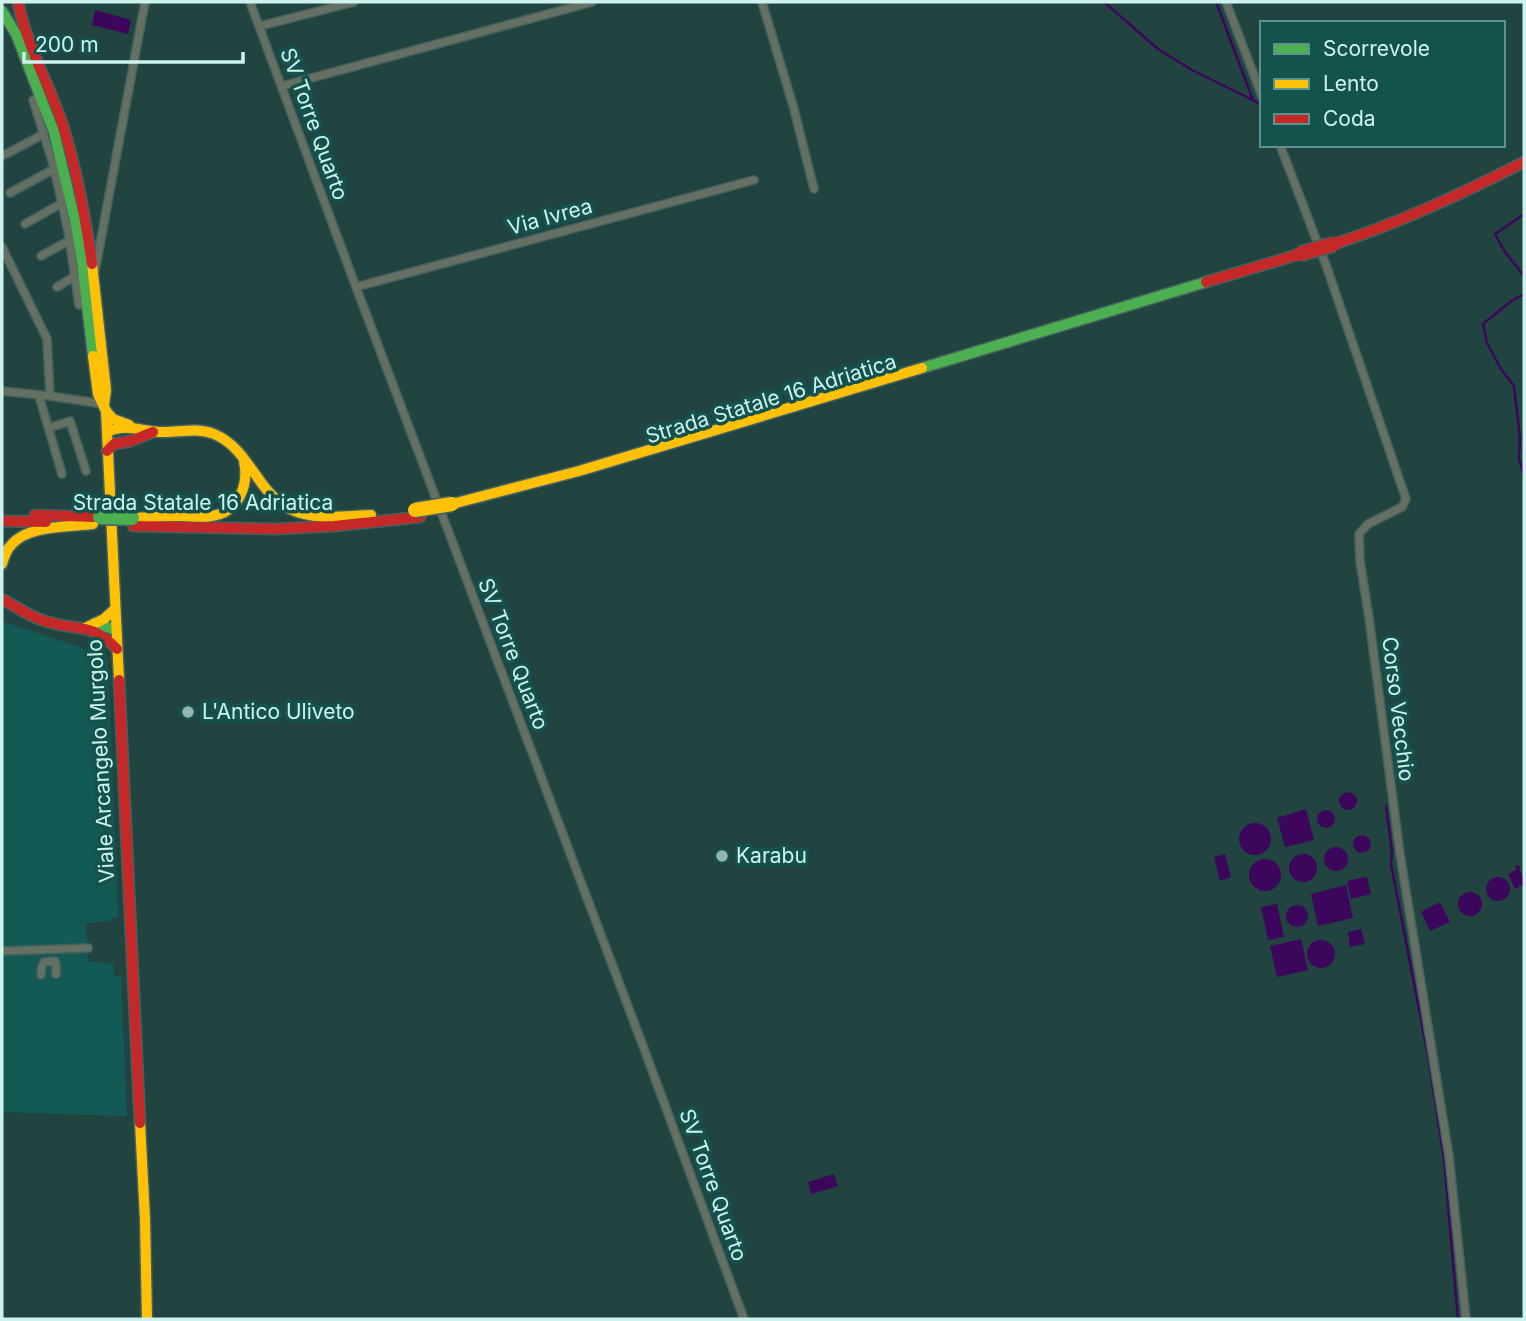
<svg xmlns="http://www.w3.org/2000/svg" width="1526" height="1321" viewBox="0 0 1526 1321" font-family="Inter,sans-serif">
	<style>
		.built { fill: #135a54 }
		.water { fill: #3b065c }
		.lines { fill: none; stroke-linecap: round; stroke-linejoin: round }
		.stream { stroke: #3b065c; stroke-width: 2.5 }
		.street-casing { stroke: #43615e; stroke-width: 10 }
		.fast-casing { stroke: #43615e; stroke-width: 13 }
		.slow-casing { stroke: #43615e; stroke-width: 13 }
		.jam-casing { stroke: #43615e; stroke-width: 13 }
		.street { stroke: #657063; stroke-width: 7 }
		.fast { stroke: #4caf50; stroke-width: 10 }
		.slow { stroke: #ffc107; stroke-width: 10 }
		.jam { stroke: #c62828; stroke-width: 10 }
		.fast-bridge-casing { stroke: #43615e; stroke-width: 17; stroke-linecap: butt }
		.slow-bridge-casing { stroke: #43615e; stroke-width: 17; stroke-linecap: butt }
		.jam-bridge-casing { stroke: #43615e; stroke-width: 17; stroke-linecap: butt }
		.fast-bridge { stroke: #4caf50; stroke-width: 14 }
		.slow-bridge { stroke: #ffc107; stroke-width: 14 }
		.jam-bridge { stroke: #c62828; stroke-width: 14 }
		.poi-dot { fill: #92b6b1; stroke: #14524d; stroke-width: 2.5 }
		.labels { text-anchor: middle; stroke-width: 7; stroke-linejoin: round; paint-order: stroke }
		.street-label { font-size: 21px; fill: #cef3ee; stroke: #14524d }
		.poi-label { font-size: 21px; fill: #cef3ee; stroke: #14524d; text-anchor: start }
	</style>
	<rect width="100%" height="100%" fill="#224441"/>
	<path class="built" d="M2,620L7,623L77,646L108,659L118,917L111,918L110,921L86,923L88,961L113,964L114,976H121L127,1116L2,1112Z"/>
	<g class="water">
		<path d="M95,10L131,20L128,34L92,25Z"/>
		<circle cx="1348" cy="801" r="9"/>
		<path d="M1306,809L1314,840L1285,847L1277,818Z"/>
		<circle cx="1326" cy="819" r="9"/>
		<circle cx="1255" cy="839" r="16"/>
		<circle cx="1362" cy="844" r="9"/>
		<circle cx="1336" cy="859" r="12"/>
		<circle cx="1303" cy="868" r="14"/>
		<path d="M1225,854L1231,877L1220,881L1214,857Z"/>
		<circle cx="1265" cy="875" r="16"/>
		<path d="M1518,865L1521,868L1519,869L1524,878V884L1515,889L1508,874L1516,870L1515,866Z"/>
		<path d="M1367,877L1371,894L1351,899L1347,881Z"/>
		<circle cx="1498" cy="889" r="12"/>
		<path d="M1346,885L1353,918L1318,926L1311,894Z"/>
		<circle cx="1470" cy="904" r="12"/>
		<path d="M1440,902L1450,922L1430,931L1421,912Z"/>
		<path d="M1277,904L1284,937L1268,940L1261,907Z"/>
		<circle cx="1297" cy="916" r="11"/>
		<path d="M1361,929L1365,944L1350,947L1348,932Z"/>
		<path d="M1301,939L1308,970L1277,977L1270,946Z"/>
		<circle cx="1321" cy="954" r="14"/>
		<path d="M834,1174L838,1186L811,1194L808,1182Z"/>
	</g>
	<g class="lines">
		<g class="stream">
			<path d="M1104,2L1158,49L1192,70L1253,100"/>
			<path d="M1216,2L1253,100L1262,106"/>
			<path d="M1524,214L1495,234L1505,252L1524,276"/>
			<path d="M1524,294L1510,302L1483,324L1487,343L1501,369L1514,386L1520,438L1519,458L1524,477"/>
			<path d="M1386,806L1392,852L1391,864L1429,1061L1444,1159L1458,1319"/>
		</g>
		<g class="street-casing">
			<g id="street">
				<path d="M250,2L356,287L643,1046L744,1319"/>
				<path d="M762,2L794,109L814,189"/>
				<path d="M1226,2L1262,96"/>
				<path d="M260,26L354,2"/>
				<path d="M282,86L592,2"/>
				<path d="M41,98L33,100L53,164L68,231L79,305L86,303"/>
				<path d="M1280,145L1326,265L1406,499L1402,507L1368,524L1359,534L1360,561L1369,618L1400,854L1449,1156L1466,1319"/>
				<path d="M2,156L44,134"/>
				<path d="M10,193L54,169"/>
				<path d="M25,224L62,203"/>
				<path d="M2,247L47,339L50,396"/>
				<path d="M41,256L70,240"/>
				<path d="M95,271L145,2"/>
				<path d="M57,287L75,276"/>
				<path d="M356,287L754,180"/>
				<path d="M2,391L50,396L103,404"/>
				<path d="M39,396L62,474"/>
				<path d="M49,428L70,421L86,471"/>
				<path d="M2,951L88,948"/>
				<path d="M44,962L55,961"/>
				<path d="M56,974V965"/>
				<path d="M41,975L42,966"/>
			</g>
		</g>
		<g class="fast-casing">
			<g id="fast">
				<path d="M2,11L16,34L54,132L75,220L82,262L93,356"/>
				<path d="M922,368L1206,282"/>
				<path d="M95,623L116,630"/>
			</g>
		</g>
		<g class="slow-casing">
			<g id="slow">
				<path d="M92,264L106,390L104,405"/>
				<path d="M93,356L98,394L106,411L119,680"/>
				<path d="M106,411L113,419L129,425"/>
				<path d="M107,432C126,423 141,431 160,432C177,433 197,427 214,434C249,448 257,493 290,509C315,521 345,516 371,515"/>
				<path d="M452,504L579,471L922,368"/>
				<path d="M134,518C149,517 164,516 178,516C190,516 201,518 212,516C239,512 249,485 244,461"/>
				<path d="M2,564C4,557 6,550 12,544C28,525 70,527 93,524"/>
				<path d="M85,628L104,619L115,609"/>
				<path d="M140,1123L145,1219L147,1319"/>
			</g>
		</g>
		<g class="jam-casing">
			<g id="jam">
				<path d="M18,2C26,43 47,81 61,120C76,166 85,215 92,264"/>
				<path d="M1334,244C1400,223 1462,194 1524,162"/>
				<path d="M1206,282L1300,254"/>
				<path d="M107,451L114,444L131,441L153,432"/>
				<path d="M35,515L95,517"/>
				<path d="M2,521L46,522"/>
				<path d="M133,526L275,529L334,526L420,517"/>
				<path d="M2,599C18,608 34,619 52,623C83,631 91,623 117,649"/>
				<path d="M119,680L140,1123"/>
			</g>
		</g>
		<use href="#street" class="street"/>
		<use href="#fast" class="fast"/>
		<use href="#slow" class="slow"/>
		<use href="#jam" class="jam"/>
		<g class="fast-bridge-casing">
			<path id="fast-bridge" d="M100,517L132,518"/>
		</g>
		<g class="slow-bridge-casing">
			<path id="slow-bridge" d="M415,510L452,504"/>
		</g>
		<g class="jam-bridge-casing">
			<path id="jam-bridge" d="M1300,254L1334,244"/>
		</g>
		<use href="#fast-bridge" class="fast-bridge"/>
		<use href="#slow-bridge" class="slow-bridge"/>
		<use href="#jam-bridge" class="jam-bridge"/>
	</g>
	<g class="poi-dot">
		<circle cx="188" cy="712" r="7"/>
		<circle cx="722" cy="856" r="7"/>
	</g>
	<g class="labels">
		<g class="street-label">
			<text transform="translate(314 124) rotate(70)" y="7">SV Torre Quarto</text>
			<text transform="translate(550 217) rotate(-15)" y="7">Via Ivrea</text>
			<text transform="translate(771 399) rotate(-17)" y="7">Strada Statale 16 Adriatica</text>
			<text x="203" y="510">Strada Statale 16 Adriatica</text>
			<text transform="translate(513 654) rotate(69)" y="7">SV Torre Quarto</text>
			<text transform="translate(1398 709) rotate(83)" y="7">Corso Vecchio</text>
			<text transform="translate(101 761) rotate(-93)" y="7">Viale Arcangelo Murgolo</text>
			<text transform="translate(713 1185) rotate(70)" y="7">SV Torre Quarto</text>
		</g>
		<g class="poi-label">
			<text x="202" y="719">L'Antico Uliveto</text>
			<text x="736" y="863">Karabu</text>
		</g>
	</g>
	<rect width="1526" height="1321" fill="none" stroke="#cef3ee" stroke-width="7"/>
	<rect x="1260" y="21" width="245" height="126" fill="#14524d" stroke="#5e928d" stroke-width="2"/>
	<rect x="1274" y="44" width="35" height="10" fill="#4caf50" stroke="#5e928d" stroke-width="2"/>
	<text x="1323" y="56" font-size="21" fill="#cef3ee">Scorrevole</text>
	<rect x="1274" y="79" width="35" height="10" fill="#ffc107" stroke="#5e928d" stroke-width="2"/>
	<text x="1323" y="91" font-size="21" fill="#cef3ee">Lento</text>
	<rect x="1274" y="114" width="35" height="10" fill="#c62828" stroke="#5e928d" stroke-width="2"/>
	<text x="1323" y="126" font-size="21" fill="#cef3ee">Coda</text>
	<path d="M24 52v10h219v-10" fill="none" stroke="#cef3ee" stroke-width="3.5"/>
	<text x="35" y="52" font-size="21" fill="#cef3ee" stroke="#14524d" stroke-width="5" paint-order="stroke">200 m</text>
</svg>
